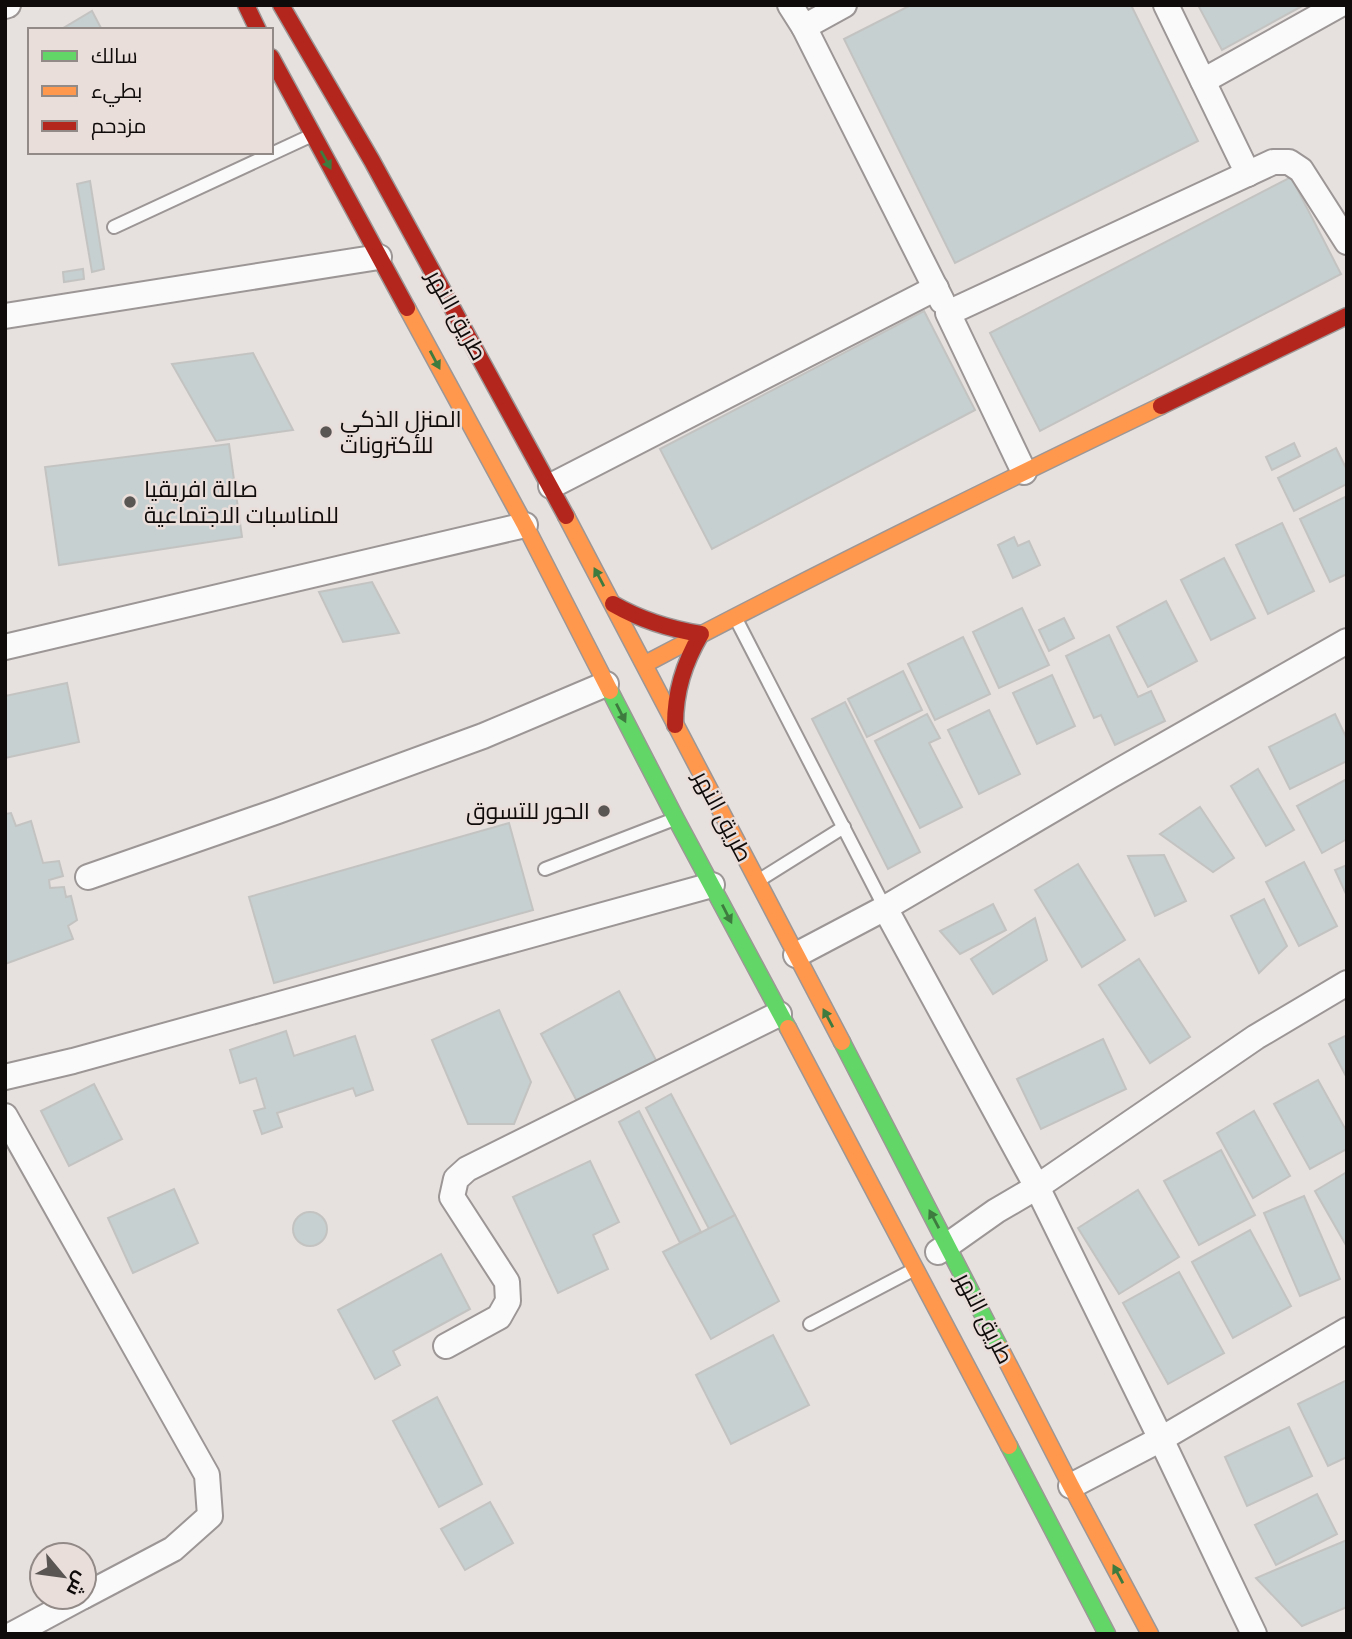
<svg xmlns="http://www.w3.org/2000/svg" width="1352" height="1639" viewBox="0 0 1352 1639" font-family="'Archivo Narrow',Cairo,sans-serif">
	<style>
		.building { fill: #c6d0d0; stroke: #c3c3c2; stroke-width: 2 }
		.lines { fill: none; stroke-linecap: round; stroke-linejoin: round }
		.lane-casing { stroke: #9c9796; stroke-width: 16 }
		.street-casing { stroke: #9c9796; stroke-width: 28 }
		.fast-casing { stroke: #9c9796; stroke-width: 19 }
		.slow-casing { stroke: #9c9796; stroke-width: 19 }
		.jam-casing { stroke: #9c9796; stroke-width: 19 }
		.lane { stroke: #fbfafa; stroke-width: 12 }
		.street { stroke: #fbfafa; stroke-width: 24 }
		.fast { stroke: #63d668; stroke-width: 16 }
		.slow { stroke: #ff974d; stroke-width: 16 }
		.jam { stroke: #b3261e; stroke-width: 16 }
		.oneway { fill: #3d7b3e }
		.poi-dot { fill: #5a5654; stroke: #eadedb; stroke-width: 2.5 }
		.labels { text-anchor: middle; stroke-width: 5; stroke-linejoin: round; paint-order: stroke }
		.street-label { font-size: 23px; fill: #0f0b0a; stroke: #eadedb }
		.poi-label { font-size: 23px; fill: #0f0b0a; stroke: #eadedb; text-anchor: start }
	</style>
	<rect width="100%" height="100%" fill="#e6e0de"/>
	<g class="building">
		<path d="M911,5H1131L1198,141L955,263L844,39Z"/>
		<path d="M1198,5H1304L1222,50Z"/>
		<path d="M92,11L102,30H60Z"/>
		<path d="M1291,177L1341,274L1040,431L990,333Z"/>
		<path d="M90,181L104,269L92,272L77,184Z"/>
		<path d="M83,269L84,279L64,282L63,272Z"/>
		<path d="M924,311L975,410L712,549L660,449Z"/>
		<path d="M253,353L293,430L216,441L172,364Z"/>
		<path d="M1294,443L1300,456L1272,470L1266,457Z"/>
		<path d="M229,444L242,537L59,565L45,467Z"/>
		<path d="M1336,448L1347,470V484L1294,511L1278,478Z"/>
		<path d="M1347,496V574L1330,582L1300,519Z"/>
		<path d="M1282,523L1314,591L1268,614L1236,545Z"/>
		<path d="M1014,537L1018,546L1029,541L1040,565L1013,578L998,545Z"/>
		<path d="M1224,558L1255,618L1211,640L1181,580Z"/>
		<path d="M372,582L399,633L343,642L319,592Z"/>
		<path d="M1166,601L1197,661L1148,687L1117,627Z"/>
		<path d="M1022,608L1049,665L999,688L973,632Z"/>
		<path d="M1064,618L1074,638L1049,651L1039,630Z"/>
		<path d="M1109,635L1138,697L1151,691L1165,721L1115,745L1101,715L1094,718L1066,656Z"/>
		<path d="M963,637L990,694L935,720L908,664Z"/>
		<path d="M903,671L922,710L867,737L848,699Z"/>
		<path d="M1052,675L1075,726L1037,744L1013,693Z"/>
		<path d="M67,683L79,742L5,758V696Z"/>
		<path d="M845,702L920,852L888,869L812,719Z"/>
		<path d="M989,710L1020,774L979,794L948,730Z"/>
		<path d="M927,714L940,738L929,743L962,807L920,828L875,741Z"/>
		<path d="M1335,714L1347,739V761L1290,789L1269,747Z"/>
		<path d="M1258,769L1294,830L1266,846L1231,786Z"/>
		<path d="M1347,779V839L1322,853L1297,806Z"/>
		<path d="M1200,807L1234,858L1213,872L1160,834Z"/>
		<path d="M11,813L16,826L31,821L43,863L59,861L63,876L49,880L50,888L64,887L66,897L71,896L77,920L68,926L73,939L5,964V814Z"/>
		<path d="M509,823L533,910L274,983L249,897Z"/>
		<path d="M1164,855L1186,901L1155,916L1128,856Z"/>
		<path d="M1304,862L1337,926L1299,946L1266,882Z"/>
		<path d="M1078,864L1125,940L1082,967L1035,890Z"/>
		<path d="M1347,865V896L1335,870Z"/>
		<path d="M1264,899L1287,946L1259,973L1231,916Z"/>
		<path d="M993,904L1006,930L960,954L940,931Z"/>
		<path d="M1035,918L1047,960L993,994L971,959Z"/>
		<path d="M1139,959L1190,1037L1150,1063L1099,985Z"/>
		<path d="M619,991L657,1062L579,1105L541,1034Z"/>
		<path d="M499,1010L531,1082L514,1124H468L432,1040Z"/>
		<path d="M286,1031L294,1056L355,1036L373,1090L356,1096L353,1088L277,1113L282,1127L262,1134L254,1111L265,1108L256,1078L240,1083L230,1050Z"/>
		<path d="M1347,1035V1078L1329,1044Z"/>
		<path d="M1103,1039L1126,1089L1041,1129L1017,1079Z"/>
		<path d="M1318,1080L1347,1132V1149L1310,1169L1274,1104Z"/>
		<path d="M94,1084L122,1139L69,1166L41,1111Z"/>
		<path d="M671,1094L735,1215L709,1229L646,1108Z"/>
		<path d="M639,1111L701,1232L680,1243L619,1122Z"/>
		<path d="M1254,1111L1290,1176L1253,1198L1217,1133Z"/>
		<path d="M1221,1150L1255,1215L1199,1245L1164,1181Z"/>
		<path d="M590,1161L619,1222L593,1235L608,1269L558,1293L513,1197Z"/>
		<path d="M1347,1172V1247L1315,1191Z"/>
		<path d="M174,1189L198,1243L133,1273L108,1218Z"/>
		<path d="M1138,1190L1179,1257L1119,1294L1078,1228Z"/>
		<path d="M1304,1196L1340,1279L1300,1296L1264,1213Z"/>
		<circle cx="310" cy="1229" r="17"/>
		<path d="M735,1215L779,1301L711,1339L663,1252Z"/>
		<path d="M1250,1230L1291,1306L1233,1338L1192,1262Z"/>
		<path d="M441,1254L470,1309L393,1351L400,1365L375,1379L338,1310Z"/>
		<path d="M1179,1272L1224,1353L1168,1384L1123,1303Z"/>
		<path d="M773,1335L809,1405L731,1444L696,1375Z"/>
		<path d="M1347,1380V1457L1328,1466L1298,1404Z"/>
		<path d="M437,1397L482,1484L439,1507L393,1421Z"/>
		<path d="M1289,1427L1312,1476L1247,1506L1225,1457Z"/>
		<path d="M1317,1494L1337,1534L1276,1565L1255,1525Z"/>
		<path d="M490,1502L513,1543L465,1570L441,1529Z"/>
		<path d="M1347,1540V1607L1302,1626L1256,1578Z"/>
	</g>
	<g class="lines">
		<g class="lane-casing">
			<g id="lane">
				<path d="M114,227L308,137"/>
				<path d="M735,617L885,908"/>
				<path d="M545,869L672,820"/>
				<path d="M761,879L844,827"/>
				<path d="M810,1324L913,1270"/>
			</g>
		</g>
		<g class="street-casing">
			<g id="street">
				<path d="M790,5L804,27L844,5"/>
				<path d="M1166,5L1248,174"/>
				<path d="M5,6L8,5"/>
				<path d="M804,27L942,301"/>
				<path d="M1203,81L1339,5"/>
				<path d="M5,316L379,257"/>
				<path d="M1024,472L948,313L1273,162H1289L1301,170L1347,242"/>
				<path d="M551,486L936,288"/>
				<path d="M5,647L525,525"/>
				<path d="M88,877L278,811L483,736L606,684"/>
				<path d="M885,908L1037,1187L1161,1439L1254,1634"/>
				<path d="M796,955L885,908L1110,776L1347,641"/>
				<path d="M5,1077L73,1061L712,885"/>
				<path d="M5,1116L207,1475L210,1516L173,1549L84,1596"/>
				<path d="M938,1252L996,1211L1037,1187L1256,1037L1347,983"/>
				<path d="M446,1346L499,1317L508,1301L507,1282L452,1197L456,1179L467,1169L779,1014"/>
				<path d="M1071,1486L1161,1439L1347,1330"/>
				<path d="M13,1634L82,1597"/>
			</g>
		</g>
		<g class="fast-casing">
			<g id="fast">
				<path d="M610,691L676,819L788,1028"/>
				<path d="M842,1042L1000,1348"/>
				<path d="M1009,1446L1107,1634"/>
			</g>
		</g>
		<g class="slow-casing">
			<g id="slow">
				<path d="M407,308L525,525L610,691"/>
				<path d="M566,516L842,1042"/>
				<path d="M645,664C815,574 988,489 1161,406"/>
				<path d="M788,1028L1009,1446"/>
				<path d="M1000,1348L1071,1486L1150,1634"/>
			</g>
		</g>
		<g class="jam-casing">
			<g id="jam">
				<path d="M246,5L258,30"/>
				<path d="M281,5L372,161L566,516"/>
				<path d="M271,57L407,308"/>
				<path d="M1161,406L1347,316"/>
				<path d="M613,604C641,620 669,629 701,634C684,663 675,691 675,725"/>
			</g>
		</g>
		<use href="#lane" class="lane"/>
		<use href="#street" class="street"/>
		<use href="#fast" class="fast"/>
		<use href="#slow" class="slow"/>
		<use href="#jam" class="jam"/>
	</g>
	<defs><path id="oneway-solid" d="M-6-.8H1V-3.2L6.5 0L1 3.2V.8H-6Z" transform="scale(1.75)"/></defs>
	<g class="oneway">
		<use href="#oneway-solid" transform="translate(326 160) rotate(61)"/>
		<use href="#oneway-solid" transform="translate(435 360) rotate(62)"/>
		<use href="#oneway-solid" transform="translate(599 577) rotate(-118)"/>
		<use href="#oneway-solid" transform="translate(621 713) rotate(63)"/>
		<use href="#oneway-solid" transform="translate(727 914) rotate(63)"/>
		<use href="#oneway-solid" transform="translate(828 1018) rotate(-118)"/>
		<use href="#oneway-solid" transform="translate(934 1219) rotate(-118)"/>
		<use href="#oneway-solid" transform="translate(1118 1574) rotate(-118)"/>
	</g>
	<g class="poi-dot">
		<circle cx="326" cy="432" r="7"/>
		<circle cx="130" cy="502" r="7"/>
		<circle cx="604" cy="811" r="7"/>
	</g>
	<g class="labels">
		<g class="street-label">
			<text transform="translate(457 315) rotate(61)" y="8">طريق النهر</text>
			<text transform="translate(723 816) rotate(62)" y="8">طريق النهر</text>
			<text transform="translate(985 1318) rotate(63)" y="8">طريق النهر</text>
		</g>
		<g class="poi-label">
			<text x="340" y="427">المنزل الذكي<tspan x="340" dy="26">للأكترونات</tspan></text>
			<text x="144" y="497">صالة افريقيا<tspan x="144" dy="26">للمناسبات الاجتماعية</tspan></text>
			<text x="590" y="819" text-anchor="end">الحور للتسوق</text>
		</g>
	</g>
	<rect width="1352" height="1639" fill="none" stroke="#0f0b0a" stroke-width="14"/>
	<rect x="28" y="28" width="245" height="126" fill="#eadedb" stroke="#928a87" stroke-width="2"/>
	<rect x="42" y="51" width="35" height="10" fill="#63d668" stroke="#928a87" stroke-width="2"/>
	<text x="91" y="63" font-size="21" fill="#0f0b0a">سالك</text>
	<rect x="42" y="86" width="35" height="10" fill="#ff974d" stroke="#928a87" stroke-width="2"/>
	<text x="91" y="98" font-size="21" fill="#0f0b0a">بطيء</text>
	<rect x="42" y="121" width="35" height="10" fill="#b3261e" stroke="#928a87" stroke-width="2"/>
	<text x="91" y="133" font-size="21" fill="#0f0b0a">مزدحم</text>
	<g transform="translate(63 1576) rotate(119)"><circle r="33" fill="#eadedb" stroke="#928a87" stroke-width="2"/>
	<path d="M0-5L12 26L0 18L-12 26Z" fill="#5a5654"/>
	<text y="-10" font-size="19" font-weight="bold" text-anchor="middle" fill="#0f0b0a">ش</text>
	</g>
</svg>
